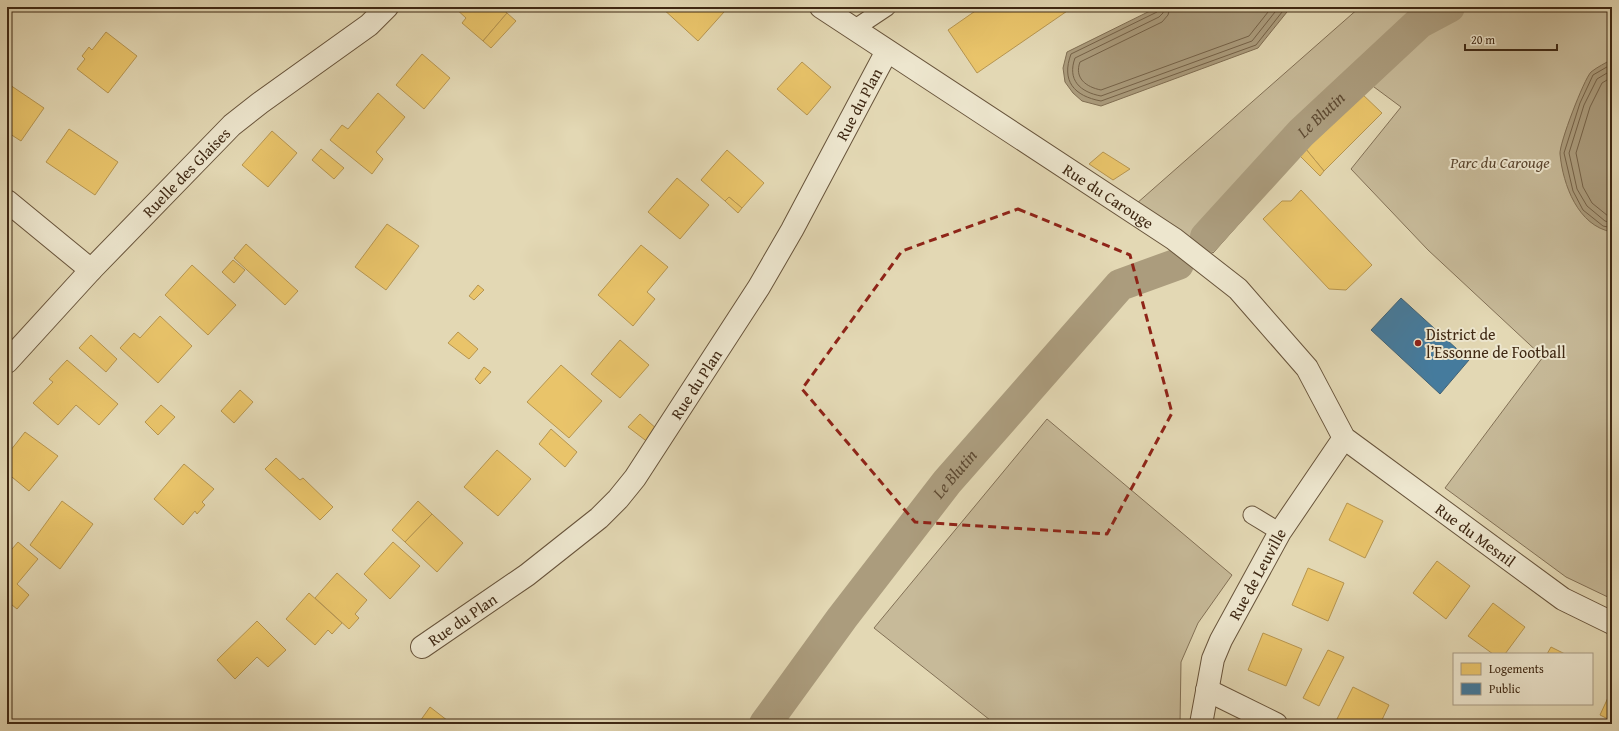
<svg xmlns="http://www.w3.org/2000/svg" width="1619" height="731" viewBox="0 0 1619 731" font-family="'Gentium Book Plus',serif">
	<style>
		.green { fill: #c7ba99; stroke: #837156 }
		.water { fill: #ab9c7d; stroke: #806e53 }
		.homes { fill: #e9c46a; stroke: #b69550 }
		.public { fill: #457b9d; stroke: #436274 }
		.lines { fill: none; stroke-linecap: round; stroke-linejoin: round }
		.shore { stroke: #756248; stroke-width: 1 }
		.canal { stroke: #ab9c7d; stroke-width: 32 }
		.service-casing { stroke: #68543b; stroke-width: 19 }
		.minor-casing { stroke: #68543b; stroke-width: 24 }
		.tertiary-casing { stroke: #68543b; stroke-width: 24 }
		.service { stroke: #ede6ce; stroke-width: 17 }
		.minor { stroke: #ede6ce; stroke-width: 22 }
		.tertiary { stroke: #ede6ce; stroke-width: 22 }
		.marked { fill: none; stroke: #8f2418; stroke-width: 3; stroke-dasharray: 8 5; stroke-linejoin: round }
		.poi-dot { fill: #8f2418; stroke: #ede6ce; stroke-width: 1.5 }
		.labels { text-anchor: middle; stroke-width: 4; stroke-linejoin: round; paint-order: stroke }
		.street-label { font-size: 16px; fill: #3f2813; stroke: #ede6ce }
		.park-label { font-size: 16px; font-style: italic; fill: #5a452e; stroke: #ede6ce }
		.poi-label { font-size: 16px; fill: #3f2813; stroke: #ede6ce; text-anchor: start }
		.water-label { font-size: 17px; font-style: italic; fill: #5f4b33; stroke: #ede6ce }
	</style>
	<rect width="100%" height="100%" fill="#e3d8b4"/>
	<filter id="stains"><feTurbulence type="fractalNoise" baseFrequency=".005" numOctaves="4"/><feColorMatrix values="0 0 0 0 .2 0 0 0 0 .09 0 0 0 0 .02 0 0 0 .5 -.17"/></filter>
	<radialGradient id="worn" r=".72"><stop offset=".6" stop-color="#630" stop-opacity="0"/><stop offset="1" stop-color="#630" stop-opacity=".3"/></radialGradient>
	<g class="green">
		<path d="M1360,7H1612V599L1566,577L1445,488L1543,357L1428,250L1351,169L1401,107L1366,81L1213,253L1136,204Z"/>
		<path d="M1047,419L1232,575L1198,623L1181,662L1180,724H995L874,628Z"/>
	</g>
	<g class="water">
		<path d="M1158,7H1291L1258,48L1101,106L1082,101L1073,93L1065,82L1063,68L1067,52Z"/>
		<path d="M1612,59V232C1578,226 1563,185 1560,154C1559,144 1584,79 1591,72C1597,67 1606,63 1612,59Z"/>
	</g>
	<g class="homes">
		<path d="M454,7H500L507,13L483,41L462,23L466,18Z"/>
		<path d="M661,7H718L724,12L698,41Z"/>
		<path d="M981,7H1073L977,73L948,30Z"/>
		<path d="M507,13L516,21L491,48L483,41Z"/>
		<path d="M106,32L137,56L108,93L77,69L85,59L82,56L89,47L92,50Z"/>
		<path d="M422,54L450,78L424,109L396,85Z"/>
		<path d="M802,62L831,87L807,115L777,89Z"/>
		<path d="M10,85L44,108L21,141L7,132V89Z"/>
		<path d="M1360,92L1382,113L1324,171L1305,148Z"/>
		<path d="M378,93L405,117L376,152L383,159L372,174L330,140L342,125L348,129Z"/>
		<path d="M69,129L118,162L95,195L46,162Z"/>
		<path d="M272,131L297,153L268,187L242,165Z"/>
		<path d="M1305,148L1324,171L1320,176L1298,154Z"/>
		<path d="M321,149L344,168L334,179L312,160Z"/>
		<path d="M727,150L764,183L742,208L729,197L725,201L701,180Z"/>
		<path d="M1103,152L1130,169L1113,180L1089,164Z"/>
		<path d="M677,178L709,205L680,239L648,212Z"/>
		<path d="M1301,190L1372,265L1346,290L1329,289L1263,219L1282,201H1291Z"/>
		<path d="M729,197L742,208L738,213L725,201Z"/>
		<path d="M387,224L419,246L386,290L355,267Z"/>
		<path d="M246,244L298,291L285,305L234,258Z"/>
		<path d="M641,245L668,267L647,292L655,299L633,326L598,295Z"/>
		<path d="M233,260L245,270L234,283L222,272Z"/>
		<path d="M192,265L236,305L208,335L165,295Z"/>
		<path d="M478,285L484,290L474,300L469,296Z"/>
		<path d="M160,316L192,346L158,383L120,348L134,333L140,338Z"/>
		<path d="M458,332L478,349L469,359L448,343Z"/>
		<path d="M91,335L117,359L106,372L79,348Z"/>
		<path d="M620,340L649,365L620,398L591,374Z"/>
		<path d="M67,360L118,404L99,425L76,405L58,425L33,403L53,382L49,379Z"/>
		<path d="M561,365L602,401L569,438L527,402Z"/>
		<path d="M484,367L491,372L480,384L475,379Z"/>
		<path d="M240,390L253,402L234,423L221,411Z"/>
		<path d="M161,405L175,417L158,435L145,422Z"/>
		<path d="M640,414L658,430L649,443L628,427Z"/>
		<path d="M551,429L577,452L565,467L539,444Z"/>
		<path d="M25,432L58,456L29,491L7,473V455Z"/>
		<path d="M497,450L531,479L498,516L464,487Z"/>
		<path d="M276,458L300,480L303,478L333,507L320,520L265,469Z"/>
		<path d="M184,464L214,489L202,502L205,505L197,514L195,511L183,525L154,499Z"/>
		<path d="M62,501L93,524L60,569L30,545Z"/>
		<path d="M418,501L432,514L405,542L392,530Z"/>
		<path d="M1347,503L1383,521L1365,558L1329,540Z"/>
		<path d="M432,514L463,543L437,572L405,542Z"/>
		<path d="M18,542L38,559L17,584L29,595L17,609L7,601V555Z"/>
		<path d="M393,542L420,566L390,599L364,574Z"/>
		<path d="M1437,561L1470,586L1446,619L1413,593Z"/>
		<path d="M1308,568L1344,583L1328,621L1292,605Z"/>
		<path d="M337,573L367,600L355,614L359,618L349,629L315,598Z"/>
		<path d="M309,593L342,623L332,634L328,630L315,645L286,619Z"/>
		<path d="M1493,603L1525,627L1505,654H1493L1468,636Z"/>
		<path d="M257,621L286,650L268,667L257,657L235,679L217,660Z"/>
		<path d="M1263,633L1302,649L1286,686L1248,670Z"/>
		<path d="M1551,647L1565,654H1547Z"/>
		<path d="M1328,650L1344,657L1319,706L1303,698Z"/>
		<path d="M1353,687L1389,705L1380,724L1335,723Z"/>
		<path d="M1612,689V721L1600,715Z"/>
		<path d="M430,707L452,724H418Z"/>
	</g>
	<path class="public" d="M1401,298L1469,360L1440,394L1371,330Z"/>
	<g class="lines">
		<g class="shore">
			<path d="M1159,7L1157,12L1071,54C1061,81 1074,96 1101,101L1256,45L1286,7"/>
			<path d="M1164,7L1163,13L1159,17L1075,58C1067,80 1080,92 1101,96L1252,41L1279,7"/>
			<path d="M1170,7L1168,15L1162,22L1080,62C1074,78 1086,87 1101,90L1249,36L1272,7"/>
			<path d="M1612,64L1593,75L1580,103L1564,153L1573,191L1583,210L1603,226L1612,228"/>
			<path d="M1612,70L1597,79L1584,105L1569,153L1577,189L1587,206L1605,221L1612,223"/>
			<path d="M1612,77L1602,83L1590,107L1576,153L1583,187L1592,203L1608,216L1612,217"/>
		</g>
		<g class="canal">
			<path id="s1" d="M1206,237L1301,133L1419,23L1449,7"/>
			<path id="s2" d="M765,724L842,618L947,482L1120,285L1178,264"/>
		</g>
		<g class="service-casing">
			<g id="service">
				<path d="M854,29L887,7"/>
				<path d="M1252,515L1280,532"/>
			</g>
		</g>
		<g class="minor-casing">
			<g id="minor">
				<path id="s3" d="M821,7L1174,239L1238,289L1307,368L1344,438L1563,599L1612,623"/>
				<path d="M7,201L91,270"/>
				<path id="s4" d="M7,362L91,270L232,125L260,103L369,25L387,7"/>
				<path id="s5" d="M422,647L527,575L599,518L618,499L635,478L759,287L792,230L887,51"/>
				<path d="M1207,690L1276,724"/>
			</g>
		</g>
		<g class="tertiary-casing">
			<g id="tertiary">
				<path id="s6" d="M1201,724L1213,659L1221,640L1280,532L1344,438"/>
			</g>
		</g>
		<use href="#service" class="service"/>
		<use href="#minor" class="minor"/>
		<use href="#tertiary" class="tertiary"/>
	</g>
	<path class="marked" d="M1018,209L1130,255L1172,413L1107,534L915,522L802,389L902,251Z"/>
	<circle class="poi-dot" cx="1418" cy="343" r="4"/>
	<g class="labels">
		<g class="street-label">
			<text dy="6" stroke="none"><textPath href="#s5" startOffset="709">Rue du Plan</textPath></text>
			<text dy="6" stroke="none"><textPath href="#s4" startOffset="261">Ruelle des Glaises</textPath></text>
			<text dy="6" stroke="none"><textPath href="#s3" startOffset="344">Rue du Carouge</textPath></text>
			<text dy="6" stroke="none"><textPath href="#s5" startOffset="385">Rue du Plan</textPath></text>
			<text dy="6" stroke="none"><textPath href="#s3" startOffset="851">Rue du Mesnil</textPath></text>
			<text dy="6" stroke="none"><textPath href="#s6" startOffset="162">Rue de Leuville</textPath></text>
			<text dy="6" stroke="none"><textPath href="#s5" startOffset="49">Rue du Plan</textPath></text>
		</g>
		<g class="park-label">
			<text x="1500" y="168">Parc du Carouge</text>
		</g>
		<g class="poi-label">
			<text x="1426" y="340">District de<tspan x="1426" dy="18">l’Essonne de Football</tspan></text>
		</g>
		<g class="water-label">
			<text dy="6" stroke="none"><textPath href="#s1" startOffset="168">Le Blutin</textPath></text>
			<text dy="6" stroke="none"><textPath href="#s2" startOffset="314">Le Blutin</textPath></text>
		</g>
	</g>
	<rect width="1619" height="731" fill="none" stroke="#e3d8b4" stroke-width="24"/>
	<rect x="8" y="8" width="1603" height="715" fill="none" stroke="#3f2813" stroke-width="2"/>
	<rect x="12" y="12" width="1595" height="707" fill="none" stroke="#3f2813"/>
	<rect x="1453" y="653" width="140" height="52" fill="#ede6ce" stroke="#a79a83"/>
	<rect x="1461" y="663" width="20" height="12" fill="#e9c46a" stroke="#a79a83"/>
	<text x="1489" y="673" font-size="12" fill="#3f2813">Logements</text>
	<rect x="1461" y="683" width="20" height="12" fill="#457b9d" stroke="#a79a83"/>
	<text x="1489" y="693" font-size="12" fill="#3f2813">Public</text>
	<path d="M1465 44v6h92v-6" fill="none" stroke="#3f2813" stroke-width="2"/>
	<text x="1471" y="44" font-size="12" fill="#3f2813" stroke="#ede6ce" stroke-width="3" paint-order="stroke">20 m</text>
	<rect width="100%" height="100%" filter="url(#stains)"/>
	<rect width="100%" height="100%" fill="url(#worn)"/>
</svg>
